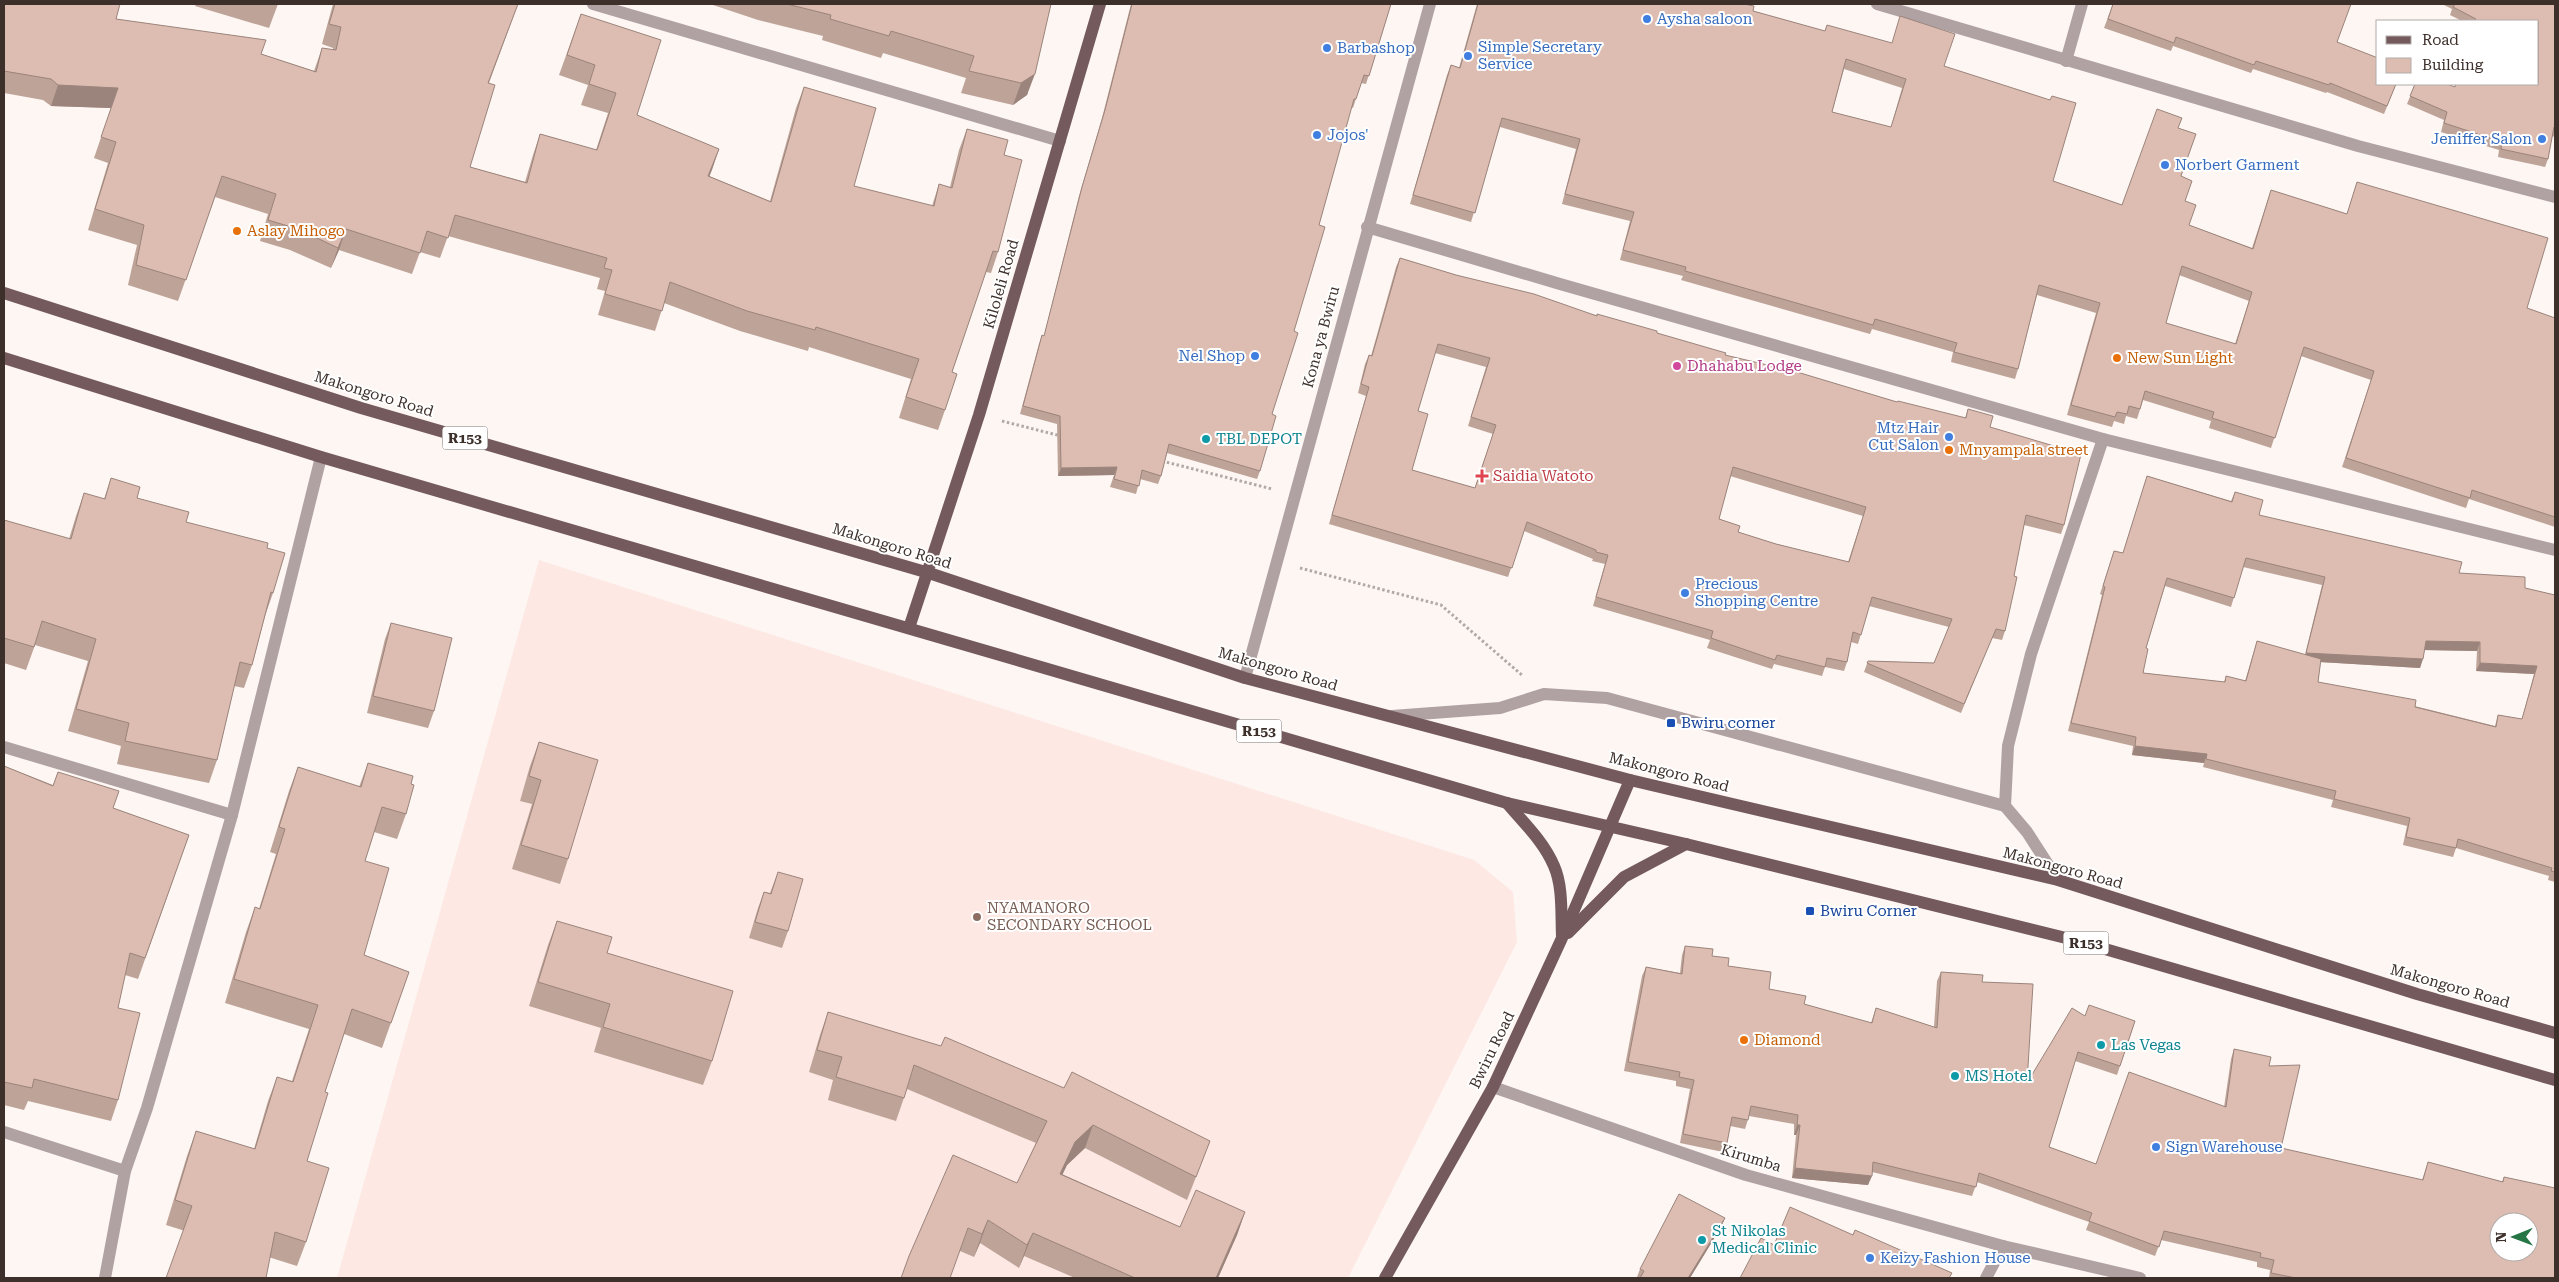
<svg xmlns="http://www.w3.org/2000/svg" width="2559" height="1282" viewBox="0 0 2559 1282" font-family="'Roboto Serif',serif">
	<style>
		.education { fill: #fde8e4 }
		.lines { fill: none; stroke-linecap: round; stroke-linejoin: round }
		.path { stroke: #b2a9a5; stroke-width: 3; stroke-dasharray: 2.5 2.5; stroke-linecap: butt }
		.minor { stroke: #b0a1a3; stroke-width: 12 }
		.major { stroke: #745a5d; stroke-width: 12 }
		.wall { fill: #bea398; fill-rule: evenodd }
		.shaded-wall { fill: #9b847c }
		.building { fill: #ddbdb1; stroke: #9b847c; fill-rule: evenodd }
		.shop-dot { fill: #3f7fe0; stroke: #fff; stroke-width: 2 }
		.food-dot { fill: #e8710a; stroke: #fff; stroke-width: 2 }
		.hotel-dot { fill: #d1479c; stroke: #fff; stroke-width: 2 }
		.culture-dot { fill: #0f9aa8; stroke: #fff; stroke-width: 2 }
		.health-dot { fill: #e0444e; stroke: #fff; stroke-width: 2 }
		.transit-dot { fill: #1a4fb4; stroke: #fff; stroke-width: 2 }
		.education-dot { fill: #8d6e63; stroke: #fff; stroke-width: 2 }
		.labels { text-anchor: middle; stroke-width: 4; stroke-linejoin: round; paint-order: stroke }
		.shield { fill: #fff; stroke: #776e6b; stroke-width: 1 }
		.shield-label { font-size: 14px; font-weight: bold; fill: #3d302b }
		.shop-label { font-size: 15px; fill: #366cbe; stroke: #fff; text-anchor: start }
		.food-label { font-size: 15px; fill: #c56008; stroke: #fff; text-anchor: start }
		.street-label { font-size: 15px; fill: #3d302b; stroke: #fff }
		.hotel-label { font-size: 15px; fill: #b23c85; stroke: #fff; text-anchor: start }
		.culture-label { font-size: 15px; fill: #0d838f; stroke: #fff; text-anchor: start }
		.health-label { font-size: 15px; fill: #be3a42; stroke: #fff; text-anchor: start }
		.transit-label { font-size: 15px; fill: #164399; stroke: #fff; text-anchor: start }
		.education-label { font-size: 15px; fill: #785e54; stroke: #fff; text-anchor: start }
	</style>
	<rect width="100%" height="100%" fill="#fdf6f3"/>
	<path class="education" d="M539,560L1474,860L1513,892L1517,942L1348,1278H337Z"/>
	<g class="lines">
		<g class="path">
			<path d="M1002,421L1061,436"/>
			<path d="M1162,461L1272,489"/>
			<path d="M1300,568L1441,605L1523,676"/>
		</g>
		<g class="minor">
			<path d="M593,4L1060,141"/>
			<path d="M1877,4L2358,146L2555,197"/>
			<path d="M2066,61L2082,4"/>
			<path d="M1367,227L1560,284L2103,439L2555,550"/>
			<path d="M1245,678L1430,4"/>
			<path d="M1392,716L1500,708L1544,694L1607,698L2005,806"/>
			<path d="M4,747L232,815"/>
			<path d="M2058,880L2027,832L2005,806L2008,746L2031,654L2103,439"/>
			<path d="M1493,1087L1746,1175L2003,1246L2140,1278"/>
			<path d="M4,1132L125,1171"/>
			<path d="M105,1278L125,1171L147,1108L232,815L321,457"/>
			<path d="M1986,1278L2003,1246"/>
		</g>
		<g class="major">
			<path d="M4,293L361,408L929,573L1245,678L1630,780L2058,880L2417,994L2555,1033"/>
			<path d="M4,358L321,457L1507,803L1686,844L2074,940L2555,1080"/>
			<path d="M909,628L979,415L1100,4"/>
			<path d="M1507,803C1524,823 1544,842 1554,866C1563,886 1561,914 1562,936"/>
			<path d="M1568,933L1624,877L1686,844"/>
			<path d="M1385,1278L1493,1087L1562,938L1630,780"/>
		</g>
	</g>
	<g class="wall">
		<path d="M4,4L116,19L261,54L314,71L322,48L333,50V48L322,44L333,4H331H518L489,83L470,167L525,182L533,155L540,134L596,150L608,113L581,105L588,85L559,75L581,14L637,115L719,149L709,176L770,201L796,108L804,87L854,186L932,206L939,184L950,187L959,150L967,129L1004,155L998,252L991,273L986,272L952,372L945,410L938,430L899,418L911,379L809,347L808,351L740,331L664,303L655,331L598,315L605,291L597,289L600,278L448,236L440,258L420,252L412,274L339,250L331,268L290,250L260,241L268,214L215,197L178,301L128,285L137,245L88,230L108,163L94,158L111,108L51,106L43,100L4,93Z"/>
		<path d="M196,4H278L269,28L195,6Z"/>
		<path d="M710,4H1051L1027,95L1013,105L961,93L966,78L883,53L881,58L822,40L823,36L758,20Z"/>
		<path d="M1131,4H1391L1366,84L1361,83L1353,108L1351,107L1319,225L1272,414L1260,471L1257,479L1167,453L1161,476L1158,484L1140,479L1136,494L1110,487L1114,475L1058,476L1057,424L1020,414L1039,344L1042,335L1044,336L1079,196L1102,118Z"/>
		<path d="M1477,4H1744L1753,11L1825,31L1827,25L1944,66L2053,181L2122,205L2178,128L2181,176L2189,225L2252,248L2271,190L2347,214L2357,182L2527,308L2555,318V527L2469,499L2466,508L2342,467L2371,380L2301,356L2271,448L2209,428L2211,421L2143,400L2137,419L2126,416L2124,424L2114,421L2112,427L2067,415L2096,313L2037,295L2018,369L2015,379L1951,362L1953,352L1872,329L1870,334L1681,280L1683,276L1620,260L1630,221L1562,204L1576,149L1500,127L1471,222L1410,204L1447,75L1451,65L1459,68ZM1844,69L1902,88L1891,127L1832,112ZM2179,275L2249,301L2235,344L2166,323Z"/>
		<path d="M2113,4L2337,42L2396,84L2384,114L2327,92L2326,93L2253,69L2251,73L2173,46L2171,51L2104,28Z"/>
		<path d="M2442,4H2555V137L2552,136L2548,159L2545,167L2498,157L2499,150L2441,132L2444,120L2407,104L2415,84L2455,87L2456,84H2538V21H2462L2450,15L2452,9Z"/>
		<path d="M1400,258L1456,275L1657,333L1725,355L1897,402L1965,418L1968,409L1990,427L2064,525L2061,534L2024,525L2014,576L2005,631L2002,640L1992,638L1961,713L1864,672L1868,661L1934,663L1949,627L1869,606L1858,644L1851,642L1847,662L1844,671L1825,667L1822,676L1774,664L1772,669L1707,648L1710,640L1593,606L1605,564L1592,561L1593,559L1524,531L1508,577L1329,524L1366,396L1358,393L1365,364L1369,355L1371,356L1396,267ZM1435,353L1486,367L1468,426L1493,434L1475,488L1412,470L1418,411ZM1730,476L1863,516L1848,562L1776,544L1738,532L1719,519Z"/>
		<path d="M2147,476L2231,501L2235,492L2259,515L2459,573L2525,588L2555,595V882L2548,880L2549,876L2456,848L2453,857L2403,845L2407,826L2331,807L2333,800L2203,767L2204,763L2132,755L2133,746L2068,731L2102,595L2100,594L2114,551L2123,553ZM2243,567L2322,585L2305,655L2257,641L2245,681L2226,676L2224,682L2143,673L2146,648L2165,586L2231,607ZM2424,650L2477,651L2476,671L2534,674L2522,719L2498,715L2495,726L2318,682L2320,662L2420,668Z"/>
		<path d="M111,478L137,498L186,522L267,548L273,593L265,616L252,665L244,688L234,686L217,760L209,783L117,764L121,746L68,731L88,661L35,645L26,670L4,663V520L69,539L76,516L84,493L104,499Z"/>
		<path d="M391,623L434,711L428,728L367,713L385,639Z"/>
		<path d="M539,742L568,859L560,884L512,869L532,804L520,801L530,766Z"/>
		<path d="M368,763L411,784L406,814L397,839L374,832L365,861L364,955L409,972L382,1048L344,1034L325,1092L307,1161L306,1242L297,1266L166,1225L187,1156L196,1131L254,1149L268,1101L277,1077L292,1081L309,1029L225,1003L246,932L255,907L259,909L276,854L270,852L289,791L298,767L359,787Z"/>
		<path d="M4,766L53,785L58,772L113,808L189,835L138,979L125,975L118,1008V1100L111,1121L28,1101L24,1110L4,1105Z"/>
		<path d="M778,872L788,931L782,948L749,938L758,908L764,892L770,893Z"/>
		<path d="M557,921L607,953L712,1061L703,1085L594,1052L601,1028L529,1006L548,945Z"/>
		<path d="M1685,946L1712,956L1728,966L1769,989L1804,1004L1871,1023L1876,1008L1934,1027L1937,981L1941,972L1982,982L2027,1083L2085,1016L2135,1021L2117,1075L2075,1061L2049,1147L2096,1164L2224,1107L2231,1059L2234,1049L2269,1066L2281,1148L2422,1180L2428,1162L2502,1182L2504,1177L2555,1278H2269L2270,1270L2257,1267V1262L2161,1240L2155,1256L2086,1230L2089,1222L1977,1182L1972,1196L1872,1172L1868,1185L1792,1178L1796,1135H1794V1124L1749,1116L1745,1129L1730,1126L1727,1143L1723,1152L1680,1143L1690,1089L1676,1086V1081L1624,1071L1642,976L1646,967L1680,973L1682,955Z"/>
		<path d="M828,1012L1064,1088L1210,1141L1187,1200L1085,1148L1067,1165L1062,1174L1180,1227L1245,1212L1237,1235L1218,1278H1075L1024,1256L1019,1268L980,1243L974,1257L960,1251L901,1278L1017,1183L1036,1143L907,1089L896,1121L828,1100L833,1080L809,1072L820,1035Z"/>
		<path d="M1725,1218L1721,1227L1690,1278H1639L1637,1277L1640,1269Z"/>
	</g>
	<g class="shaded-wall">
		<path d="M1035,74L1027,95L1013,105L1021,83Z"/>
		<path d="M58,85L118,88L111,108L51,106Z"/>
		<path d="M719,149L712,170L701,196L708,176Z"/>
		<path d="M346,229L339,250L331,268L338,248Z"/>
		<path d="M1117,467L1114,475L1058,476L1061,468Z"/>
		<path d="M2426,641L2480,642L2477,651L2423,650Z"/>
		<path d="M2306,653L2423,659L2420,668L2303,661Z"/>
		<path d="M2480,663L2537,666L2534,674L2476,671Z"/>
		<path d="M2135,746L2207,754L2204,763L2132,755Z"/>
		<path d="M1093,1125L1085,1148L1067,1165L1052,1197L1060,1174L1075,1142Z"/>
		<path d="M1797,1125H1800L1796,1135H1794Z"/>
		<path d="M1795,1168L1872,1176L1868,1185L1792,1178Z"/>
		<path d="M1245,1212L1237,1235L1218,1278H1216Z"/>
		<path d="M1725,1218L1721,1227L1690,1278H1688Z"/>
		<path d="M988,1220L980,1243L974,1257L982,1234Z"/>
		<path d="M1033,1233L1024,1256L1019,1268L1027,1245Z"/>
	</g>
	<g class="building">
		<path d="M4,4H120L116,19L266,40L261,54L316,72L322,48L336,50L341,27L329,24L335,4H518L488,83L495,85L470,167L527,183L540,134L597,150L616,93L589,84L595,65L567,55L581,14L661,40L637,115L719,149L708,176L771,202L804,87L876,108L854,186L934,206L939,184L952,188L967,129L1008,140L1004,155L1022,160L998,252L993,251L952,372L957,374L945,410L906,397L919,359L816,327L815,330L747,311L670,282L662,311L605,294L612,270L604,268L607,258L455,215L448,238L427,231L420,253L346,229L338,248L298,229L268,220L276,194L222,176L186,280L136,265L144,225L95,209L116,142L101,137L118,88L58,85L51,79L4,71Z"/>
		<path d="M787,4H1051L1035,74L1021,83L969,71L974,56L891,31L889,36L830,19L831,15Z"/>
		<path d="M1132,4H1391L1369,76L1364,75L1356,99H1354L1319,225L1325,227L1294,331L1298,333L1272,414L1276,416L1260,471L1169,444L1161,476L1142,470L1139,486L1114,479L1117,467L1061,468L1060,416L1023,406L1042,335L1044,336L1082,187L1105,110Z"/>
		<path d="M1478,4H1744L1754,6L1753,11L1825,31L1827,25L1892,43L1900,16L1955,34L1944,66L2050,100L2052,96L2076,103L2053,181L2122,205L2157,109L2182,118L2178,128L2196,134L2181,176L2192,181L2185,201L2196,205L2189,225L2253,249L2271,190L2347,214L2357,182L2548,238L2527,308L2555,318V517L2472,490L2470,498L2346,458L2374,371L2304,347L2275,438L2212,418L2214,412L2145,391L2140,409L2129,406L2127,414L2117,412L2115,417L2071,405L2100,303L2039,285L2018,369L1954,352L1957,343L1875,319L1873,325L1685,271L1686,267L1623,250L1634,212L1565,194L1580,139L1502,118L1475,213L1413,195L1451,65L1460,68ZM1846,59L1906,79L1891,127L1832,112ZM2182,266L2252,292L2236,344L2166,323Z"/>
		<path d="M2113,4H2351L2337,42L2378,58V84H2396L2387,106L2330,83L2329,85L2256,61L2254,65L2176,37L2174,43L2108,19Z"/>
		<path d="M2455,4H2555V127H2554L2548,159L2501,149L2502,142L2444,123L2447,112L2410,96L2415,84H2447L2455,87L2456,84H2538V21H2475L2476,19L2453,7Z"/>
		<path d="M1400,258L1456,275L1534,294L1597,316V314L1657,331V333L1726,353L1725,355L1797,372L1897,402L1898,401L1966,418L1968,409L1993,416L1990,427L2081,454L2064,525L2026,515L2014,576L2017,577L2005,631L1996,629L1964,704L1867,663L1868,661L1934,663L1952,619L1872,597L1861,635L1853,632L1847,662L1827,658L1825,667L1777,655L1775,660L1711,638L1713,631L1596,597L1608,555L1596,552V550L1527,522L1512,568L1332,515L1369,387L1361,384L1369,355L1372,356ZM1438,344L1490,358L1471,417L1496,425L1475,488L1412,470L1428,414L1418,411ZM1733,467L1866,507L1849,562L1776,544L1738,532L1740,526L1719,519Z"/>
		<path d="M2147,476L2232,502L2235,492L2263,500L2259,515L2462,562L2459,573L2525,577V588L2555,595V872L2551,871L2552,868L2458,839L2456,848L2406,837L2410,818L2334,799L2336,791L2206,759L2207,754L2135,746L2136,737L2071,723L2105,587L2103,586L2114,551L2123,553ZM2246,558L2325,577L2306,653L2423,659L2426,641L2480,642V663L2537,666L2522,719L2498,715L2496,727L2415,707L2416,700L2318,682L2321,659L2257,641L2246,681L2226,676L2225,682L2143,673L2148,649L2146,648L2167,578L2234,598Z"/>
		<path d="M111,478L140,487L137,498L189,512L186,522L268,543L267,548L285,553L273,593L271,592L252,665L240,662L217,760L125,741L129,723L76,709L96,639L42,621L34,647L4,638V520L71,539L84,493L105,499Z"/>
		<path d="M391,623L452,638L434,711L373,696Z"/>
		<path d="M539,742L598,760L568,859L521,845L541,780L529,776Z"/>
		<path d="M368,763L413,776L411,784L414,785L406,814L382,807L365,861L389,868L364,955L409,972L391,1023L352,1009L325,1092L328,1093L307,1161L329,1168L306,1242L275,1232L266,1278H166L192,1206L175,1200L196,1131L255,1149L277,1077L293,1082L318,1005L234,979L255,907L260,909L285,829L279,827L298,767L361,787Z"/>
		<path d="M4,766L53,786L58,772L119,791L113,808L189,835L145,958L130,953L118,1008L140,1013L118,1100L34,1079L32,1088L4,1082Z"/>
		<path d="M778,872L803,879L788,931L755,922L764,892L771,894Z"/>
		<path d="M557,921L612,937L607,953L733,991L712,1061L603,1027L610,1004L538,982Z"/>
		<path d="M1685,946L1713,949L1712,956L1729,958L1728,966L1771,972L1769,989L1806,996L1804,1004L1872,1023L1876,1008L1937,1028L1941,972L1983,975L1982,982L2033,984L2027,1083L2072,1008L2085,1016L2089,1005L2135,1021L2120,1066L2078,1052L2049,1147L2096,1164L2129,1072L2226,1107L2234,1049L2271,1057L2269,1066L2300,1065L2281,1148L2423,1180L2428,1162L2503,1182L2504,1177L2555,1188V1278H2296L2271,1273L2274,1260L2260,1257L2261,1253L2164,1231L2159,1247L2089,1221L2092,1213L1979,1173L1976,1187L1873,1162L1872,1176L1795,1168L1800,1125H1797L1798,1115L1751,1106L1748,1120L1732,1117L1727,1143L1683,1134L1694,1080L1679,1077L1680,1072L1628,1062L1646,967L1682,974ZM2499,1222H2529V1252H2499Z"/>
		<path d="M828,1012L941,1046L945,1037L1064,1088L1072,1072L1210,1141L1196,1177L1093,1125L1075,1142L1060,1174L1180,1227L1196,1190L1245,1212L1216,1278H1135L1033,1233L1027,1245L988,1220L982,1234L968,1228L950,1278H901L909,1256L953,1155L1017,1183L1047,1121L914,1065L904,1098L836,1077L842,1057L817,1050Z"/>
		<path d="M1679,1194L1725,1218L1688,1278H1640L1644,1271L1640,1269Z"/>
		<path d="M1790,1207L1853,1235L1855,1230L1952,1273L1949,1278H1740L1761,1238L1774,1245Z"/>
	</g>
	<g class="shop-dot">
		<circle cx="1647" cy="19" r="5"/>
		<circle cx="1327" cy="48" r="5"/>
		<circle cx="1468" cy="56" r="5"/>
		<circle cx="1317" cy="135" r="5"/>
		<circle cx="2542" cy="139" r="5"/>
		<circle cx="2165" cy="165" r="5"/>
		<circle cx="1255" cy="356" r="5"/>
		<circle cx="1949" cy="437" r="5"/>
		<circle cx="1685" cy="593" r="5"/>
		<circle cx="2156" cy="1147" r="5"/>
		<circle cx="1870" cy="1258" r="5"/>
	</g>
	<g class="food-dot">
		<circle cx="237" cy="231" r="5"/>
		<circle cx="2117" cy="358" r="5"/>
		<circle cx="1949" cy="450" r="5"/>
		<circle cx="1744" cy="1040" r="5"/>
	</g>
	<circle class="hotel-dot" cx="1677" cy="366" r="5"/>
	<g class="culture-dot">
		<circle cx="1206" cy="439" r="5"/>
		<circle cx="2101" cy="1045" r="5"/>
		<circle cx="1955" cy="1076" r="5"/>
		<circle cx="1702" cy="1240" r="5"/>
	</g>
	<path class="health-dot" d="M1479.5 468.5h5v5h5v5h-5v5h-5v-5h-5v-5h5z"/>
	<g class="transit-dot">
		<rect x="1666" y="718" width="10" height="10" rx="2.5"/>
		<rect x="1805" y="906" width="10" height="10" rx="2.5"/>
	</g>
	<circle class="education-dot" cx="977" cy="917" r="5"/>
	<g class="labels">
		<g class="shield">
			<rect x="442.5" y="426.5" width="45" height="23" rx="4"/>
			<rect x="1236.5" y="719.5" width="45" height="23" rx="4"/>
			<rect x="2063.5" y="931.5" width="45" height="23" rx="4"/>
		</g>
		<g class="shield-label">
			<text x="465" y="443">R153</text>
			<text x="1259" y="736">R153</text>
			<text x="2086" y="948">R153</text>
		</g>
		<g class="shop-label">
			<text x="1657" y="24">Aysha saloon</text>
			<text x="1478" y="52">Simple Secretary<tspan x="1478" dy="17">Service</tspan></text>
			<text x="1337" y="53">Barbashop</text>
			<text x="1327" y="140">Jojos'</text>
			<text x="2532" y="144" text-anchor="end">Jeniffer Salon</text>
			<text x="2175" y="170">Norbert Garment</text>
			<text x="1245" y="361" text-anchor="end">Nel Shop</text>
			<text x="1939" y="433" text-anchor="end">Mtz Hair<tspan x="1939" dy="17">Cut Salon</tspan></text>
			<text x="1695" y="589">Precious<tspan x="1695" dy="17">Shopping Centre</tspan></text>
			<text x="2166" y="1152">Sign Warehouse</text>
			<text x="1880" y="1263">Keizy Fashion House</text>
		</g>
		<g class="food-label">
			<text x="247" y="236">Aslay Mihogo</text>
			<text x="2127" y="363">New Sun Light</text>
			<text x="1959" y="455">Mnyampala street</text>
			<text x="1754" y="1045">Diamond</text>
		</g>
		<g class="street-label">
			<text transform="translate(1001 284) rotate(-74)" y="5">Kiloleli Road</text>
			<text transform="translate(1321 337) rotate(-75)" y="5">Kona ya Bwiru</text>
			<text transform="translate(374 394) rotate(17)" y="5">Makongoro Road</text>
			<text transform="translate(892 546) rotate(17)" y="5">Makongoro Road</text>
			<text transform="translate(1278 669) rotate(16)" y="5">Makongoro Road</text>
			<text transform="translate(1669 772) rotate(14)" y="5">Makongoro Road</text>
			<text transform="translate(2063 868) rotate(15)" y="5">Makongoro Road</text>
			<text transform="translate(2450 986) rotate(16)" y="5">Makongoro Road</text>
			<text transform="translate(1492 1050) rotate(-64)" y="5">Bwiru Road</text>
			<text transform="translate(1751 1158) rotate(17)" y="5">Kirumba</text>
		</g>
		<g class="hotel-label">
			<text x="1687" y="371">Dhahabu Lodge</text>
		</g>
		<g class="culture-label">
			<text x="1216" y="444">TBL DEPOT</text>
			<text x="2111" y="1050">Las Vegas</text>
			<text x="1965" y="1081">MS Hotel</text>
			<text x="1712" y="1236">St Nikolas<tspan x="1712" dy="17">Medical Clinic</tspan></text>
		</g>
		<g class="health-label">
			<text x="1493" y="481">Saidia Watoto</text>
		</g>
		<g class="transit-label">
			<text x="1681" y="728">Bwiru corner</text>
			<text x="1820" y="916">Bwiru Corner</text>
		</g>
		<g class="education-label">
			<text x="987" y="913">NYAMANORO<tspan x="987" dy="17">SECONDARY SCHOOL</tspan></text>
		</g>
	</g>
	<rect width="2559" height="1282" fill="none" stroke="#3d302b" stroke-width="10"/>
	<rect x="2376" y="20" width="162" height="65" fill="#ffffff" stroke="#b1acaa"/>
	<rect x="2386" y="36" width="25" height="8" fill="#745a5d" stroke="#b1acaa"/>
	<text x="2422" y="45" font-size="15" fill="#3d302b">Road</text>
	<rect x="2386" y="58" width="25" height="15" fill="#ddbdb1" stroke="#b1acaa"/>
	<text x="2422" y="70" font-size="15" fill="#3d302b">Building</text>
	<g transform="translate(2514 1237) rotate(269)"><circle r="24" fill="#ffffff" stroke="#b1acaa"/>
	<path d="M0-4L9 19L0 12L-9 19Z" fill="#257545"/>
	<text y="-8" font-size="14" font-weight="bold" text-anchor="middle" fill="#3d302b">N</text>
	</g>
</svg>
